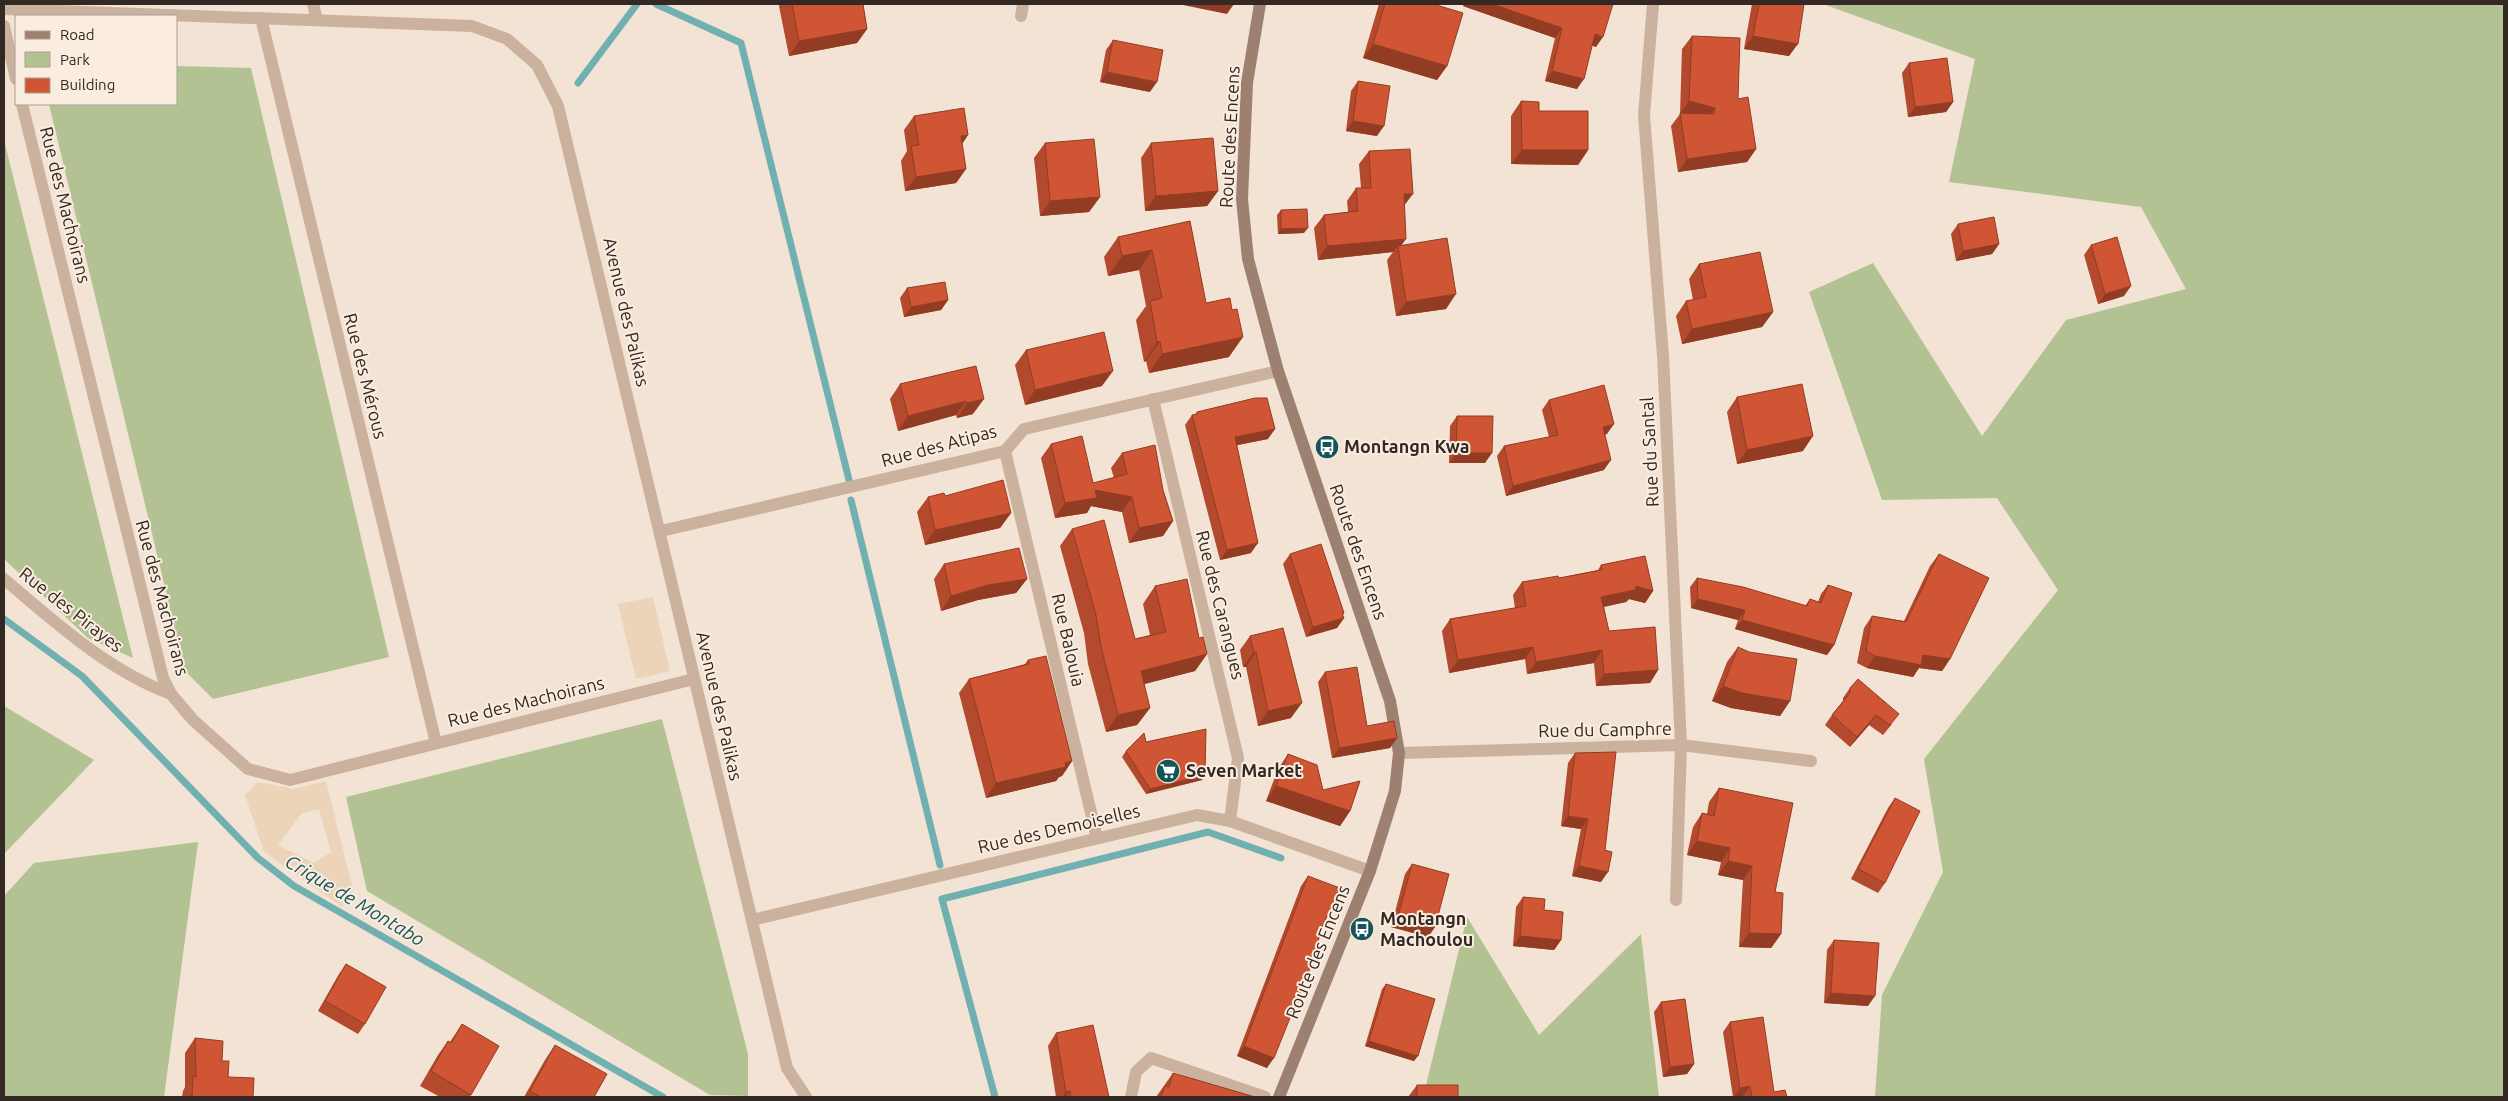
<svg xmlns="http://www.w3.org/2000/svg" width="2508" height="1101" viewBox="0 0 2508 1101" font-family="Ubuntu,sans-serif">
	<style>
		.green { fill: #b3c293 }
		.plaza { fill: #ecd4b9; fill-rule: evenodd }
		.lines { fill: none; stroke-linecap: round; stroke-linejoin: round }
		.stream { stroke: #71b0b1; stroke-width: 7 }
		.street { stroke: #cab29f; stroke-width: 12 }
		.secondary { stroke: #9e8071; stroke-width: 12 }
		.wall { fill: #b3492d }
		.shaded-wall { fill: #923c24 }
		.building { fill: #d05534; stroke: #923c24 }
		.labels { text-anchor: middle; stroke-width: 4; stroke-linejoin: round; paint-order: stroke }
		.street-label { font-size: 18px; fill: #332823; stroke: #faede0 }
		.poi-label { font-size: 18px; font-weight: bold; fill: #332823; stroke: #faede0; text-anchor: start }
		.water-label { font-size: 19px; font-style: italic; fill: #165557; stroke: #faede0 }
	</style>
	<rect width="100%" height="100%" fill="#f2e3d4"/>
	<g class="green">
		<path d="M1823,4H2504V1097H1875L1882,995L1943,872L1924,759L2058,590L1997,498L1882,500L1809,292L1873,263L1982,436L2066,320L2186,289L2141,207L1949,182L1975,59Z"/>
		<path d="M176,66L251,68L389,657L213,699L185,671L49,104H176Z"/>
		<path d="M4,140L133,658L88,638L4,559Z"/>
		<path d="M4,706L94,760L4,854Z"/>
		<path d="M662,719L748,1054V1096L710,1095L367,891L346,797Z"/>
		<path d="M198,842L164,1097H4V896L34,863Z"/>
		<path d="M1467,917L1539,1035L1641,934L1659,1097H1452L1426,1085Z"/>
	</g>
	<g class="plaza">
		<path d="M653,597L670,671L636,679L618,604Z"/>
		<path d="M326,781L353,890L342,907L264,852L245,795L258,782L293,789ZM319,809L331,852L314,863L278,845L302,813Z"/>
	</g>
	<g class="lines">
		<g class="stream">
			<path d="M656,4L741,43L849,480"/>
			<path d="M578,83L637,4"/>
			<path d="M851,500L940,865"/>
			<path d="M4,619L82,676L258,858L294,886L663,1097"/>
			<path d="M995,1097L942,899L1208,832L1281,858"/>
		</g>
		<g class="street">
			<path d="M313,4L317,20"/>
			<path d="M1653,4L1644,115L1663,356L1681,745L1676,900"/>
			<path d="M4,9L472,26L507,39L537,65L558,106L787,1068L806,1097"/>
			<path d="M1021,16L1023,4"/>
			<path d="M261,18L436,743"/>
			<path d="M4,26L16,79"/>
			<path d="M22,104L163,678L171,694L193,720L248,769L290,780L694,679"/>
			<path d="M1153,399L1238,758L1230,821"/>
			<path d="M1005,451L1097,838"/>
			<path d="M661,531L1005,451L1024,429L1278,371"/>
			<path d="M4,579C56,623 107,670 171,694"/>
			<path d="M1399,753L1681,745L1811,761"/>
			<path d="M752,920L1197,815L1230,821L1370,871"/>
			<path d="M1131,1097L1136,1072L1151,1058L1265,1097"/>
		</g>
		<path class="secondary" d="M1260,4L1247,83L1242,199L1248,259L1278,371L1390,701L1399,753L1395,791L1370,871L1279,1097"/>
	</g>
	<g class="wall">
		<path d="M780,4H863L867,29L857,43L789,56L779,6Z"/>
		<path d="M1379,4H1433L1447,66L1437,80L1363,58Z"/>
		<path d="M1464,4H1613L1596,47L1592,45L1577,89L1545,81L1555,38L1463,6Z"/>
		<path d="M1752,4H1804L1789,56L1744,49Z"/>
		<path d="M1692,36L1738,99L1756,149L1747,162L1678,172L1671,126L1680,114L1682,49Z"/>
		<path d="M1113,40L1150,92L1100,82L1106,50Z"/>
		<path d="M1909,63L1953,102L1946,112L1908,117L1902,73Z"/>
		<path d="M1358,81L1377,136L1346,131L1351,91Z"/>
		<path d="M1521,101L1539,111L1588,150L1578,165L1511,164V116Z"/>
		<path d="M914,116L968,135L962,144L966,169L956,183L905,191L901,161L907,151L904,130Z"/>
		<path d="M1045,143L1100,197L1089,212L1040,216L1034,158Z"/>
		<path d="M1151,143L1218,191L1207,206L1145,211L1141,158Z"/>
		<path d="M1369,151L1404,205L1402,245L1446,309L1396,316L1387,260L1393,252L1318,260L1314,228L1324,215L1348,212L1347,201L1356,188H1361L1359,164Z"/>
		<path d="M1281,210L1304,233L1278,234L1277,215Z"/>
		<path d="M1190,221L1206,303L1229,357L1149,373L1146,361L1144,362L1136,320L1146,306L1139,270L1108,276L1104,257L1118,237Z"/>
		<path d="M1958,224L1999,244L1992,254L1956,261L1951,234Z"/>
		<path d="M2091,245L2124,296L2098,304L2084,255Z"/>
		<path d="M1699,264L1773,312L1762,327L1682,344L1676,316L1686,301L1693,300L1689,279Z"/>
		<path d="M907,288L948,300L941,310L904,317L900,298Z"/>
		<path d="M1026,350L1102,386L1025,405L1015,365Z"/>
		<path d="M976,366L973,414L957,418L956,415L898,431L890,399L900,384Z"/>
		<path d="M1737,397L1803,451L1737,464L1727,412Z"/>
		<path d="M1549,400L1607,434L1604,435V470L1506,496L1497,456L1504,446L1549,437L1542,410Z"/>
		<path d="M1197,412L1268,439L1237,445L1251,553L1220,560L1185,425L1192,415H1195Z"/>
		<path d="M1457,416L1485,463H1449L1450,426Z"/>
		<path d="M1051,444L1093,483L1114,478L1111,468L1122,453L1163,490L1173,521L1163,536L1129,543L1122,512L1091,506L1087,513L1055,518L1041,458Z"/>
		<path d="M945,496L1011,513L1000,528L925,545L917,512L928,497Z"/>
		<path d="M1072,529L1135,639L1150,635L1143,604L1155,586L1199,638L1207,654L1195,671L1144,684L1150,708L1137,725L1106,732L1088,664L1084,633L1060,546Z"/>
		<path d="M1290,554L1344,613L1342,615L1344,618L1337,628L1306,637L1283,564Z"/>
		<path d="M1939,554L1950,659L1942,671L1919,668L1913,677L1867,668L1857,663L1864,628L1872,616L1904,621L1930,566Z"/>
		<path d="M944,564L1027,579L1016,593L978,600L941,611L934,579Z"/>
		<path d="M1601,565L1653,591L1645,603L1629,599L1626,602L1604,607L1609,631L1658,670L1650,683L1596,686L1594,663L1527,674L1525,659L1449,673L1442,631L1450,619L1515,608L1513,595L1522,582L1559,578L1598,570Z"/>
		<path d="M1697,578L1805,606L1810,599L1818,602L1821,594L1828,585L1834,645L1827,655L1735,629L1738,620L1691,608L1690,587Z"/>
		<path d="M1250,636L1291,718L1258,726L1246,667H1243L1240,650Z"/>
		<path d="M1738,647L1790,701L1780,716L1731,708L1712,701L1727,662Z"/>
		<path d="M1028,660L1072,761L1062,776L1059,777L1056,781L986,798L959,693L969,679L1025,664Z"/>
		<path d="M1325,672L1367,726L1397,738L1390,748L1332,758L1318,682Z"/>
		<path d="M1850,688L1892,724L1883,735L1869,725L1850,747L1825,725L1832,715L1843,701V698Z"/>
		<path d="M1146,742L1202,780L1146,794L1122,757L1126,751Z"/>
		<path d="M1575,753L1601,882L1572,876L1581,829L1561,826L1568,763Z"/>
		<path d="M1288,754L1323,790L1350,811L1340,826L1266,801L1278,769Z"/>
		<path d="M1719,788L1775,892L1781,934L1771,948L1739,947L1743,880L1718,875L1721,862L1687,855L1693,827L1702,813L1707,814L1709,802Z"/>
		<path d="M1895,798L1885,883L1878,893L1851,879L1888,808Z"/>
		<path d="M1412,864L1435,927L1428,937L1391,927L1405,874Z"/>
		<path d="M1308,876L1323,925L1267,1068L1237,1056L1301,886Z"/>
		<path d="M1523,897L1544,910L1561,940L1554,950L1513,946L1516,907Z"/>
		<path d="M1834,940L1868,1006L1824,1003L1827,950Z"/>
		<path d="M346,964L365,1024L358,1034L318,1011L339,974Z"/>
		<path d="M1386,984L1414,1061L1365,1046L1382,989Z"/>
		<path d="M1661,1002L1694,1064L1687,1074L1663,1077L1654,1012Z"/>
		<path d="M1730,1022L1774,1092L1787,1097H1743V1096L1733,1097L1723,1032Z"/>
		<path d="M462,1024L471,1095L469,1097H440L420,1086L438,1055L448,1041L450,1042Z"/>
		<path d="M1056,1033L1109,1097H1056L1048,1046Z"/>
		<path d="M195,1038L222,1061L228,1077L253,1097H182L183,1091L185,1087V1053Z"/>
		<path d="M555,1045L594,1097H524L545,1060Z"/>
		<path d="M1173,1073L1255,1097H1156Z"/>
		<path d="M1417,1085L1458,1097H1408Z"/>
	</g>
	<g class="shaded-wall">
		<path d="M1178,4H1234L1227,14Z"/>
		<path d="M1465,4H1492L1562,28L1555,38L1463,6Z"/>
		<path d="M867,29L857,43L789,56L799,41Z"/>
		<path d="M1595,34L1603,37L1596,47L1588,44Z"/>
		<path d="M1753,36L1798,44L1789,56L1744,49Z"/>
		<path d="M1373,44L1447,66L1437,80L1363,58Z"/>
		<path d="M1552,71L1584,79L1577,89L1545,81Z"/>
		<path d="M1107,72L1157,82L1150,92L1100,82Z"/>
		<path d="M1689,101L1715,108L1706,121L1680,114Z"/>
		<path d="M1953,102L1946,112L1908,117L1915,107Z"/>
		<path d="M1353,121L1384,126L1377,136L1346,131Z"/>
		<path d="M968,135L958,150L961,136Z"/>
		<path d="M1756,149L1747,162L1678,172L1687,159Z"/>
		<path d="M1522,150H1588L1578,165L1511,164Z"/>
		<path d="M966,169L956,183L905,191L916,177Z"/>
		<path d="M1218,191L1207,206L1145,211L1156,196Z"/>
		<path d="M1404,194H1413L1403,207Z"/>
		<path d="M1100,197L1089,212L1040,216L1050,201Z"/>
		<path d="M1308,228L1304,233L1278,234L1281,229Z"/>
		<path d="M1406,239L1398,250V246L1393,252L1318,260L1327,246Z"/>
		<path d="M1999,244L1992,254L1956,261L1963,251Z"/>
		<path d="M1152,250L1139,270L1108,276L1122,256Z"/>
		<path d="M2131,286L2124,296L2098,304L2105,294Z"/>
		<path d="M1456,294L1446,309L1396,316L1406,302Z"/>
		<path d="M948,300L941,310L904,317L911,307Z"/>
		<path d="M1773,312L1762,327L1682,344L1692,329Z"/>
		<path d="M1243,337L1229,357L1149,373L1162,354Z"/>
		<path d="M1160,341L1146,361L1144,362L1157,342Z"/>
		<path d="M1113,371L1102,386L1025,405L1035,390Z"/>
		<path d="M984,399L973,414L957,418L967,403Z"/>
		<path d="M966,401L956,415L898,431L908,416Z"/>
		<path d="M1614,424L1607,434L1596,437L1603,427Z"/>
		<path d="M1275,429L1268,439L1228,447L1235,437Z"/>
		<path d="M1813,436L1803,451L1737,464L1747,450Z"/>
		<path d="M1456,453H1492L1485,463H1449Z"/>
		<path d="M1611,460L1604,470L1506,496L1513,486Z"/>
		<path d="M1095,490L1132,497L1122,512L1091,506L1087,513L1055,518L1065,503Z"/>
		<path d="M1011,513L1000,528L925,545L935,530Z"/>
		<path d="M1173,521L1163,536L1129,543L1139,528Z"/>
		<path d="M1258,543L1251,553L1220,560L1227,550Z"/>
		<path d="M1027,579L1016,593L978,600L941,611L951,596L988,585Z"/>
		<path d="M1636,586L1653,591L1645,603L1629,599L1626,602L1593,609L1601,597Z"/>
		<path d="M1698,599L1745,610L1738,620L1691,608Z"/>
		<path d="M1342,613H1344L1339,619L1344,618L1337,628L1306,637L1313,627Z"/>
		<path d="M1742,620L1834,645L1827,655L1735,629Z"/>
		<path d="M1533,647L1525,659L1449,673L1458,660Z"/>
		<path d="M1602,650L1594,663L1527,674L1536,662Z"/>
		<path d="M1254,652H1256L1246,667H1243Z"/>
		<path d="M1207,654L1195,671L1129,688L1141,671Z"/>
		<path d="M1923,655L1950,659L1942,671L1919,668L1913,677L1867,668L1875,656Z"/>
		<path d="M1658,670L1650,683L1596,686L1604,674Z"/>
		<path d="M1723,686L1790,701L1780,716L1731,708L1712,701Z"/>
		<path d="M1302,703L1291,718L1258,726L1268,711Z"/>
		<path d="M1150,708L1137,725L1106,732L1118,715Z"/>
		<path d="M1876,715L1869,725L1850,747L1857,737Z"/>
		<path d="M1397,738L1390,748L1332,758L1339,748Z"/>
		<path d="M1072,761L1062,776L1059,777L1056,781L986,798L996,783Z"/>
		<path d="M1205,775L1202,780L1146,794L1150,789Z"/>
		<path d="M1276,786L1350,811L1340,826L1266,801Z"/>
		<path d="M1568,816L1588,819L1581,829L1561,826Z"/>
		<path d="M1697,841L1730,848L1721,862L1687,855Z"/>
		<path d="M1728,861L1752,866L1743,880L1718,875Z"/>
		<path d="M1579,866L1608,872L1601,882L1572,876Z"/>
		<path d="M1398,917L1435,927L1428,937L1391,927Z"/>
		<path d="M1749,933L1781,934L1771,948L1739,947Z"/>
		<path d="M1520,936L1561,940L1554,950L1513,946Z"/>
		<path d="M1831,993L1875,996L1868,1006L1824,1003Z"/>
		<path d="M1369,1041L1418,1056L1414,1061L1365,1046Z"/>
		<path d="M1244,1046L1274,1058L1267,1068L1237,1056Z"/>
		<path d="M1694,1064L1687,1074L1663,1077L1670,1067Z"/>
		<path d="M1750,1086L1743,1096L1734,1097L1740,1088Z"/>
		<path d="M1070,1091L1065,1097H1062L1066,1092Z"/>
	</g>
	<g class="building">
		<path d="M792,4H863L867,29L799,41Z"/>
		<path d="M1385,4H1433L1463,13L1447,66L1373,44Z"/>
		<path d="M1492,4H1613L1603,37L1595,34L1584,79L1552,71L1562,28Z"/>
		<path d="M1759,4H1804L1798,44L1753,36Z"/>
		<path d="M1692,36L1740,38L1738,99L1748,97L1756,149L1687,159L1680,113L1714,114L1715,108L1689,101Z"/>
		<path d="M1113,40L1163,50L1157,82L1107,72Z"/>
		<path d="M1947,58L1953,102L1915,107L1909,63Z"/>
		<path d="M1358,81L1390,86L1384,126L1353,121Z"/>
		<path d="M1521,101L1539,102V111H1588V150H1522Z"/>
		<path d="M964,108L968,135L961,136L966,169L916,177L911,146L919,145L914,116Z"/>
		<path d="M1213,138L1218,191L1156,196L1151,143Z"/>
		<path d="M1094,139L1100,197L1050,201L1045,143Z"/>
		<path d="M1410,149L1413,194H1404L1406,239L1327,246L1324,215L1358,211L1356,188H1371L1369,151Z"/>
		<path d="M1307,209L1308,228L1281,229V210Z"/>
		<path d="M1994,217L1999,244L1963,251L1958,224Z"/>
		<path d="M1190,221L1206,303L1230,298L1232,310L1237,309L1243,337L1162,354L1160,341L1157,342L1150,301L1162,298L1152,250L1122,256L1118,237Z"/>
		<path d="M2117,237L2131,286L2105,294L2091,245Z"/>
		<path d="M1447,238L1456,294L1406,302L1398,246Z"/>
		<path d="M1760,252L1773,312L1692,329L1686,301L1706,297L1699,264Z"/>
		<path d="M945,282L948,300L911,307L907,288Z"/>
		<path d="M1104,332L1113,371L1035,390L1026,350Z"/>
		<path d="M976,366L984,399L967,403L966,401L908,416L900,384Z"/>
		<path d="M1802,384L1813,436L1747,450L1737,397Z"/>
		<path d="M1604,385L1614,424L1603,427L1611,460L1513,486L1504,446L1558,435L1549,400Z"/>
		<path d="M1255,398H1267L1275,429L1235,437L1258,543L1227,550L1192,415L1197,414V412Z"/>
		<path d="M1457,416H1493L1492,453H1456Z"/>
		<path d="M1082,436L1093,483L1127,474L1122,453L1155,445L1163,490L1173,521L1139,528L1132,497L1095,490L1097,498L1065,503L1051,444Z"/>
		<path d="M1003,480L1011,513L935,530L928,497L944,493L945,496Z"/>
		<path d="M1104,520L1135,639L1166,632L1155,586L1187,579L1199,638L1203,637L1207,654L1141,671L1150,708L1118,715L1101,646L1096,615L1072,529Z"/>
		<path d="M1321,544L1344,613H1342L1344,618L1313,627L1290,554Z"/>
		<path d="M1019,548L1027,579L988,585L951,596L944,564Z"/>
		<path d="M1939,554L1989,578L1950,659L1923,655L1921,665L1875,656L1866,651L1872,616L1906,622Z"/>
		<path d="M1645,556L1653,591L1636,586L1635,590L1601,597L1609,631L1655,627L1658,670L1604,674L1602,650L1536,662L1533,647L1458,660L1450,619L1526,606L1522,582L1558,576L1559,578L1602,570L1601,565Z"/>
		<path d="M1697,578L1743,587L1807,606L1810,599L1821,603L1828,585L1852,593L1834,645L1742,620L1745,610L1698,599Z"/>
		<path d="M1283,628L1302,703L1268,711L1256,652H1254L1250,636Z"/>
		<path d="M1738,647L1749,652L1797,659L1790,701L1742,693L1723,686Z"/>
		<path d="M1046,656L1072,761L1065,763L1066,767L996,783L969,679L1029,664L1028,660Z"/>
		<path d="M1357,667L1367,726L1394,721L1397,738L1339,748L1325,672Z"/>
		<path d="M1858,679L1899,714L1890,725L1876,715L1857,737L1832,715L1850,693V688Z"/>
		<path d="M1206,729L1205,775L1150,789L1126,751L1144,733L1146,742Z"/>
		<path d="M1616,752L1605,850L1612,852L1608,872L1579,866L1588,819L1568,816L1575,753Z"/>
		<path d="M1288,754L1317,765L1323,790L1360,781L1350,811L1276,786Z"/>
		<path d="M1719,788L1793,803L1775,892L1783,893L1781,934L1749,933L1752,866L1728,861L1730,848L1697,841L1702,813L1714,816Z"/>
		<path d="M1895,798L1920,811L1885,883L1858,869Z"/>
		<path d="M1412,864L1449,874L1435,927L1398,917Z"/>
		<path d="M1308,876L1340,888L1323,925L1310,968L1274,1058L1244,1046Z"/>
		<path d="M1523,897L1545,899L1544,910L1563,912L1561,940L1520,936Z"/>
		<path d="M1834,940L1879,943L1875,996L1831,993Z"/>
		<path d="M346,964L386,987L365,1024L325,1001Z"/>
		<path d="M1386,984L1435,999L1418,1056L1369,1041Z"/>
		<path d="M1685,999L1694,1064L1670,1067L1661,1002Z"/>
		<path d="M1763,1017L1774,1092L1785,1090L1787,1097H1752L1750,1086L1740,1088L1730,1022Z"/>
		<path d="M462,1024L499,1046L471,1095L431,1071L448,1041L451,1043Z"/>
		<path d="M1093,1025L1109,1097H1071L1070,1091L1066,1092L1056,1033Z"/>
		<path d="M195,1038L223,1041L222,1061H229L228,1077L254,1078L253,1097H192L193,1076L196,1077Z"/>
		<path d="M555,1045L607,1074L594,1097H541L530,1091Z"/>
		<path d="M1173,1073L1255,1097H1161L1165,1086L1169,1087Z"/>
		<rect x="1417" y="1085" width="41" height="12"/>
	</g>
	<defs>
		<g id="bus-disc" transform="scale(1.25)"><circle r="9.5" fill="#165557" stroke="#faede0"/><path d="M-5-6H5V4H4V6H2V4H-2V6H-4V4H-5ZM-3.5-4V0h7V-4ZM-3.5 1.2v1.5H-2V1.2ZM2 1.2v1.5H3.5V1.2Z" fill="#fff"/></g>
		<g id="supermarket-disc" transform="scale(1.25)"><circle r="9.5" fill="#165557" stroke="#faede0"/><path d="M-6-5.5h2.5l.6 2H6L4.5 2H-2.5L-4.4-4H-6ZM-1.5 3.2a1.3 1.3 0 1 0 .1 0ZM3 3.2a1.3 1.3 0 1 0 .1 0Z" fill="#fff"/></g>
	</defs>
	<g fill-rule="evenodd">
		<use href="#bus-disc" x="1327" y="447"/>
		<use href="#supermarket-disc" x="1168" y="771"/>
		<use href="#bus-disc" x="1362" y="929"/>
	</g>
	<g class="labels">
		<g class="street-label">
			<text transform="translate(1230 137) rotate(-87)" y="6">Route des Encens</text>
			<text transform="translate(65 205) rotate(76)" y="6">Rue des Machoirans</text>
			<text transform="translate(626 312) rotate(77)" y="6">Avenue des Palikas</text>
			<text transform="translate(365 376) rotate(76)" y="6">Rue des Mérous</text>
			<text transform="translate(939 446) rotate(-15)" y="6">Rue des Atipas</text>
			<text transform="translate(1650 452) rotate(-93)" y="6">Rue du Santal</text>
			<text transform="translate(1358 552) rotate(71)" y="6">Route des Encens</text>
			<text transform="translate(162 598) rotate(75)" y="6">Rue des Machoirans</text>
			<text transform="translate(1220 605) rotate(76)" y="6">Rue des Carangues</text>
			<text transform="translate(71 610) rotate(38)" y="6">Rue des Pirayes</text>
			<text transform="translate(1068 640) rotate(77)" y="6">Rue Balouia</text>
			<text transform="translate(526 702) rotate(-14)" y="6">Rue des Machoirans</text>
			<text transform="translate(719 706) rotate(77)" y="6">Avenue des Palikas</text>
			<text transform="translate(1605 730) rotate(-1)" y="6">Rue du Camphre</text>
			<text transform="translate(1059 829) rotate(-13)" y="6">Rue des Demoiselles</text>
			<text transform="translate(1318 952) rotate(-68)" y="6">Route des Encens</text>
		</g>
		<g class="poi-label">
			<text x="1344" y="453">Montangn Kwa</text>
			<text x="1186" y="777">Seven Market</text>
			<text x="1380" y="925">Montangn<tspan x="1380" dy="21">Machoulou</tspan></text>
		</g>
		<g class="water-label">
			<text transform="translate(355 900) rotate(31)" y="7">Crique de Montabo</text>
		</g>
	</g>
	<rect width="2508" height="1101" fill="none" stroke="#332823" stroke-width="10"/>
	<rect x="15" y="15" width="162" height="90" fill="#faede0" stroke="#aa9e94"/>
	<rect x="25" y="31" width="25" height="8" fill="#9e8071" stroke="#aa9e94"/>
	<text x="60" y="40" font-size="15" fill="#332823">Road</text>
	<rect x="25" y="52" width="25" height="15" fill="#b3c293" stroke="#aa9e94"/>
	<text x="60" y="65" font-size="15" fill="#332823">Park</text>
	<rect x="25" y="78" width="25" height="15" fill="#d05534" stroke="#aa9e94"/>
	<text x="60" y="90" font-size="15" fill="#332823">Building</text>
</svg>
